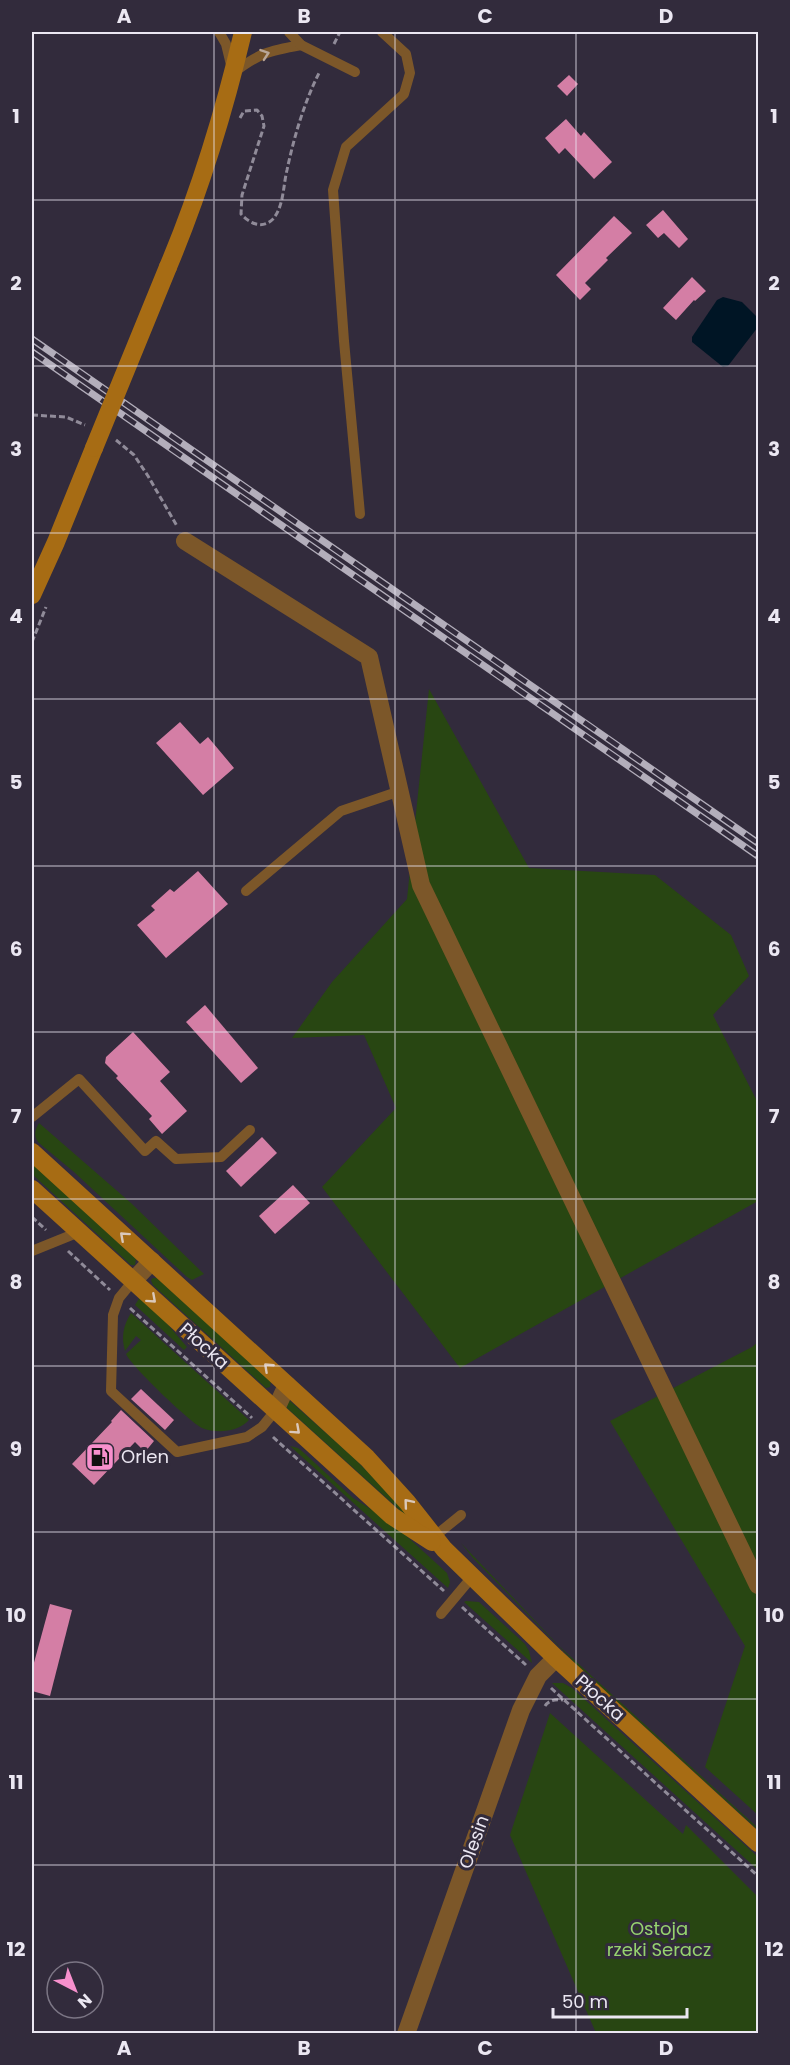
<svg xmlns="http://www.w3.org/2000/svg" width="790" height="2065" viewBox="0 0 790 2065" font-family="Poppins,sans-serif">
	<style>
		.green { fill: #284612 }
		.water { fill: #001525 }
		.building { fill: #d47ea5 }
		.lines { fill: none; stroke-linecap: round; stroke-linejoin: round }
		.path { stroke: #908b99; stroke-width: 3; stroke-dasharray: 6 3; stroke-linecap: butt }
		.lane { stroke: #7c5729; stroke-width: 10 }
		.street { stroke: #7c5729; stroke-width: 18 }
		.secondary { stroke: #a76c14; stroke-width: 18 }
		.rail-casing { stroke: #b3aebb; stroke-width: 7 }
		.rail { stroke: #322b3c; stroke-width: 4.5; stroke-dasharray: 14; stroke-linecap: butt }
		.secondary-bridge { stroke: #a76c14; stroke-width: 18 }
		.oneway { stroke: #b9a698 }
		.oneway2 { stroke: #dac8ba }
		.grid { fill: none; stroke: #ebe7f2; stroke-width: 1.5; stroke-opacity: 0.55 }
		.labels { text-anchor: middle; stroke-width: 6; stroke-linejoin: round; paint-order: stroke }
		.street-label { font-size: 18px; fill: #ebe7f2; stroke: #322b3c }
		.poi-label { font-size: 18px; fill: #ebe7f2; stroke: #322b3c; text-anchor: start }
		.park-label { font-size: 18px; fill: #96d36f; stroke: #322b3c }
		.neatline { fill: none; stroke: #ebe7f2; stroke-width: 2 }
		.grid-label { font-size: 20px; text-anchor: middle; font-weight: bold; fill: #ebe7f2 }
	</style>
	<rect width="100%" height="100%" fill="#322b3c"/>
	<g class="green">
		<path d="M429,689L529,868L655,875L731,935L749,976L713,1015L758,1103V1201L460,1368L322,1187L396,1108L364,1035L292,1038L332,982L407,899Z"/>
		<path d="M39,1123L131,1203L204,1274L192,1280L187,1277L74,1172L39,1143C33,1136 35,1130 39,1123Z"/>
		<path d="M32,1163L136,1259L135,1265H131L32,1174Z"/>
		<path d="M153,1278H157L271,1381L270,1387L266,1388L153,1285L151,1280Z"/>
		<path d="M140,1297L146,1299L187,1347L184,1350L135,1305Z"/>
		<path d="M131,1313L249,1420C238,1432 217,1434 202,1428C190,1422 132,1367 126,1354L141,1340L136,1336L125,1351C121,1337 123,1326 131,1313Z"/>
		<path d="M758,1342V1815L705,1767L745,1646L610,1421L752,1347Z"/>
		<path d="M290,1401L353,1457L424,1529L423,1531L287,1408V1402Z"/>
		<path d="M290,1446L298,1448L303,1452L353,1498L390,1521L447,1573L450,1582L448,1588Z"/>
		<path d="M461,1543L560,1647L758,1828V1830L576,1664L473,1558Z"/>
		<path d="M466,1601L479,1602L525,1644L529,1651L532,1663L464,1602Z"/>
		<path d="M552,1683H563L572,1688L758,1857V1870Z"/>
		<path d="M550,1713L683,1834L686,1825L758,1897V2033H596L510,1835Z"/>
	</g>
	<path class="water" d="M723,297L742,302L758,318V327L728,366L723,367L692,342V337L717,300Z"/>
	<g class="building">
		<path d="M569,75L578,84L567,96L557,86Z"/>
		<path d="M566,119L581,136L584,132L612,162L594,179L565,148L559,154L545,138Z"/>
		<path d="M663,210L688,239L679,248L664,233L658,238L646,225Z"/>
		<path d="M614,216L632,233L606,258L608,260L585,283L591,289L580,300L556,275Z"/>
		<path d="M692,277L706,291L695,301L694,300L676,320L663,308Z"/>
		<path d="M180,722L200,744L208,737L234,768L203,795L156,743Z"/>
		<path d="M198,871L228,904L166,958L137,925L155,910L151,906L170,889L174,892Z"/>
		<path d="M205,1005L258,1068L241,1083L186,1022Z"/>
		<path d="M133,1032L170,1072L160,1081L187,1111L162,1134L149,1119L152,1116L116,1078L118,1076L105,1063L106,1057Z"/>
		<path d="M262,1137L277,1153L241,1187L226,1171Z"/>
		<path d="M293,1185L310,1203L275,1234L259,1216Z"/>
		<path d="M141,1389L174,1420L165,1430L131,1399Z"/>
		<path d="M121,1410L154,1441L145,1452L135,1442L94,1485L72,1464L112,1422L111,1421Z"/>
		<path d="M50,1604L72,1610L50,1696L32,1691V1670Z"/>
	</g>
	<g class="lines">
		<g class="path">
			<path d="M334,44L340,32"/>
			<path d="M240,118L244,111L257,110L262,116L264,126L242,195L241,214C249,223 262,230 273,219C284,206 283,186 287,170C294,137 304,103 319,73"/>
			<path d="M32,415L66,417L85,425"/>
			<path d="M116,440L134,455L148,476L177,526"/>
			<path d="M32,642L46,607"/>
			<path d="M32,1217L46,1230"/>
			<path d="M68,1251L110,1290"/>
			<path d="M130,1308L252,1418"/>
			<path d="M273,1437L444,1591"/>
			<path d="M462,1607L526,1665"/>
			<path d="M551,1688L758,1876"/>
			<path d="M545,1706C549,1700 556,1699 563,1700"/>
		</g>
		<g class="lane">
			<path d="M219,32L226,44L233,73C259,53 269,51 301,45"/>
			<path d="M289,32L301,45L355,72"/>
			<path d="M360,514L344,341L333,190L346,147L404,94L410,73L406,54L382,32"/>
			<path d="M246,891L341,811L400,791"/>
			<path d="M32,1117L79,1079L145,1151L156,1141L176,1159L221,1157L250,1130"/>
			<path d="M32,1251L79,1232"/>
			<path d="M133,1281L119,1298L113,1315L111,1391L177,1452L247,1437L262,1427L275,1411"/>
			<path d="M430,1540L461,1515"/>
			<path d="M441,1614L472,1577"/>
		</g>
		<g class="street">
			<path d="M185,541L369,657L421,885L758,1585"/>
			<path d="M133,1281L152,1261"/>
			<path d="M275,1411L287,1385"/>
			<path d="M406,2034L521,1710L538,1676L556,1658"/>
		</g>
		<g class="secondary">
			<path d="M168,267C200,191 224,112 243,32"/>
			<path d="M32,595L56,542L94,448"/>
			<path d="M32,1152L367,1458L407,1502L444,1549L556,1658L758,1843"/>
			<path d="M32,1189L392,1516L432,1542"/>
		</g>
		<g class="rail-casing">
			<g id="rail">
				<path d="M32,339L758,843"/>
				<path d="M32,352L758,856"/>
			</g>
		</g>
		<use href="#rail" class="rail"/>
		<path class="secondary-bridge" d="M94,448L168,267"/>
	</g>
	<defs><path id="oneway-chevron" d="M-2-3.5L2.5 0L-2 3.5" fill="none" stroke-width="1.6" stroke-linecap="round" stroke-linejoin="round" transform="scale(1.5)"/></defs>
	<use class="oneway" href="#oneway-chevron" transform="translate(265 54) rotate(-19)"/>
	<g class="oneway2">
		<use href="#oneway-chevron" transform="translate(124 1236) rotate(-138)"/>
		<use href="#oneway-chevron" transform="translate(152 1299) rotate(42)"/>
		<use href="#oneway-chevron" transform="translate(268 1367) rotate(-137)"/>
		<use href="#oneway-chevron" transform="translate(296 1430) rotate(42)"/>
		<use href="#oneway-chevron" transform="translate(408 1503) rotate(-130)"/>
	</g>
	<path class="grid" d="M214,32V2034M395,32V2034M576,32V2034M32,200H758M32,366H758M32,533H758M32,699H758M32,866H758M32,1032H758M32,1199H758M32,1366H758M32,1532H758M32,1699H758M32,1865H758"/>
	<defs>
		<g id="fuel-square" transform="scale(1.5)"><rect x="-9" y="-9" width="18" height="18" rx="4" fill="#f790cd" stroke="#322b3c"/><path d="M-5.5-6h7V0h2V4h1.3V-2.5L3-4.5l.8-.8L6-3V5H2.5V1h-1V6h-7ZM-4.2-4.7v3.2H.2V-4.7Z" fill="#111"/></g>
	</defs>
	<g fill-rule="evenodd">
		<use href="#fuel-square" x="100" y="1457"/>
	</g>
	<g class="labels">
		<g class="street-label">
			<text transform="translate(204 1346) rotate(42)" y="6">Płocka</text>
			<text transform="translate(600 1698) rotate(42)" y="6">Płocka</text>
			<text transform="translate(474 1842) rotate(-70)" y="6">Olesin</text>
		</g>
		<g class="poi-label">
			<text x="121" y="1463">Orlen</text>
		</g>
		<g class="park-label">
			<text x="659" y="1935">Ostoja<tspan x="659" dy="21">rzeki Seracz</tspan></text>
		</g>
	</g>
	<rect width="790" height="2065" fill="none" stroke="#322b3c" stroke-width="66"/>
	<g transform="translate(75 1990) rotate(138)"><circle r="28" fill="#322b3c" stroke="#7c7685" stroke-width="1.5"/>
	<path d="M0-4.5L10 22L0 15L-10 22Z" fill="#f790cd"/>
	<text y="-9" font-size="16" font-weight="bold" text-anchor="middle" fill="#ebe7f2">N</text>
	</g>
	<path d="M553 2008v9h134v-9" fill="none" stroke="#ebe7f2" stroke-width="3"/>
	<text x="562" y="2008" font-size="18" fill="#ebe7f2" stroke="#322b3c" stroke-width="4.5" paint-order="stroke">50 m</text>
	<rect x="33" y="33" width="724" height="1999" class="neatline"/>
	<g class="grid-label">
		<text x="124" y="23">A</text>
		<text x="304" y="23">B</text>
		<text x="485" y="23">C</text>
		<text x="666" y="23">D</text>
		<text x="16" y="123">1</text>
		<text x="774" y="123">1</text>
		<text x="16" y="290">2</text>
		<text x="774" y="290">2</text>
		<text x="16" y="456">3</text>
		<text x="774" y="456">3</text>
		<text x="16" y="623">4</text>
		<text x="774" y="623">4</text>
		<text x="16" y="789">5</text>
		<text x="774" y="789">5</text>
		<text x="16" y="956">6</text>
		<text x="774" y="956">6</text>
		<text x="16" y="1123">7</text>
		<text x="774" y="1123">7</text>
		<text x="16" y="1289">8</text>
		<text x="774" y="1289">8</text>
		<text x="16" y="1456">9</text>
		<text x="774" y="1456">9</text>
		<text x="16" y="1622">10</text>
		<text x="774" y="1622">10</text>
		<text x="16" y="1789">11</text>
		<text x="774" y="1789">11</text>
		<text x="16" y="1956">12</text>
		<text x="774" y="1956">12</text>
		<text x="124" y="2055">A</text>
		<text x="304" y="2055">B</text>
		<text x="485" y="2055">C</text>
		<text x="666" y="2055">D</text>
	</g>
</svg>
